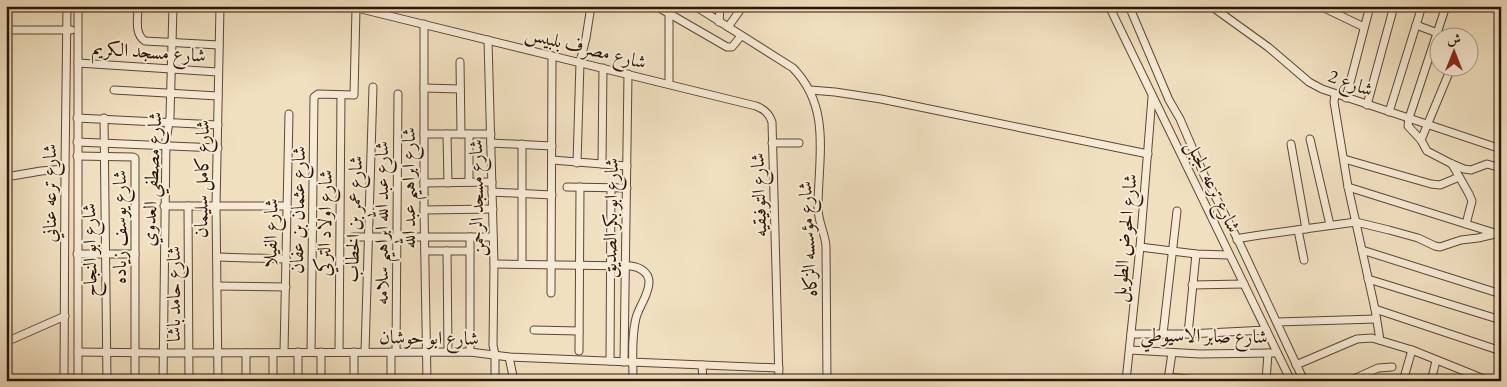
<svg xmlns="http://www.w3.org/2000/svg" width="1507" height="387" viewBox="0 0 1507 387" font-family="'EB Garamond',Amiri,serif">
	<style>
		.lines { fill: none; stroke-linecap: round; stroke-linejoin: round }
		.minor-casing { stroke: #5c4733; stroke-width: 9 }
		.minor { stroke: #f6ebd6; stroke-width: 7 }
		.labels { text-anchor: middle; stroke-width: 4; stroke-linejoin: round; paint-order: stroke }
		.street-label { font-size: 19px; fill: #2a1404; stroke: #f6ebd6 }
	</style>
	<rect width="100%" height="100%" fill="#f1e0c0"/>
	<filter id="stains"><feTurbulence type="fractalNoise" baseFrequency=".004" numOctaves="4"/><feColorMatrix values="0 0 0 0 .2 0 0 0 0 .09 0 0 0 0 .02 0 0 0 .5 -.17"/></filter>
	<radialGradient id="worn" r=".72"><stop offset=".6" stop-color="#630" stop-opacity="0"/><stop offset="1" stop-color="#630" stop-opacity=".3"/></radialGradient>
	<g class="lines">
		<g class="minor-casing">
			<g id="minor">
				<path d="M78,6V381"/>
				<path d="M138,6C138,18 134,34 145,41L219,45"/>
				<path d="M349,6L756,106C764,109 769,113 772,122L779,381"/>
				<path d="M656,6L727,47H732L741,36"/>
				<path d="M695,6L793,68C832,108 818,158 818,208C818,222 825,233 826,246L827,381"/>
				<path d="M1109,6L1291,381"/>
				<path d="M1129,6L1169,100L1180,119L1204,175L1239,242L1304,381"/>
				<path d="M1211,6L1268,47L1309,82L1322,89L1501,149"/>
				<path d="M1320,6L1364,27"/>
				<path d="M1446,6L1409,118L1408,126L1421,140L1427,151L1452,164L1464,169L1471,170L1487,164L1501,168"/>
				<path d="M669,14V84"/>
				<path d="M719,22L720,6"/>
				<path d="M424,24V210L427,381"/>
				<path d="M1416,25L1451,38"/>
				<path d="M728,27L743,6"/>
				<path d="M6,30H71"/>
				<path d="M488,40L494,264L493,345L495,355V381"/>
				<path d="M460,62L461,134"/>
				<path d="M78,63L218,72"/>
				<path d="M424,88L460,89"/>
				<path d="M114,90L218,96"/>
				<path d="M810,90L835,92L881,99L1148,154"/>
				<path d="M1335,95L1334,102L1348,187L1375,309L1380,340"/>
				<path d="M1346,98L1370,6"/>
				<path d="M1367,105L1394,6"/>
				<path d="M1389,112L1422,6"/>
				<path d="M77,118L218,125"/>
				<path d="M104,118L107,381"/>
				<path d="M424,134H491"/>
				<path d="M447,134L448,183"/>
				<path d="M469,134V182"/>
				<path d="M1310,139L1330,225"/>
				<path d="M1421,140L1451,68"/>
				<path d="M77,142L218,148"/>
				<path d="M491,143L552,146"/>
				<path d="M772,143H799"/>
				<path d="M1291,144L1306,229"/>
				<path d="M77,156L133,157L135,158V381"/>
				<path d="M1344,159L1431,184L1440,185L1459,177"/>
				<path d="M552,160L627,166"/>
				<path d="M577,163L580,62L586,38L591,6"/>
				<path d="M602,164L603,68"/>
				<path d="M1452,164L1469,194L1472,201L1466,224"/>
				<path d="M6,177L41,171L65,169"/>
				<path d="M424,183L492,182"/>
				<path d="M567,187L627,188"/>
				<path d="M1348,187L1501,235"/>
				<path d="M492,192L552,195"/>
				<path d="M164,206H287"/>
				<path d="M188,206L189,381"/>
				<path d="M424,210L493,209"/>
				<path d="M1298,230L1304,260"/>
				<path d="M353,237H493"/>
				<path d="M470,237V352"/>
				<path d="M1237,240L1241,238L1260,235L1356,222L1389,230L1418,238L1435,246L1440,247L1461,240L1478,238L1495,234"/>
				<path d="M1140,247L1196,254L1229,255"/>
				<path d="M1362,250L1501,294"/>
				<path d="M425,251H470"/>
				<path d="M447,251L448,352"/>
				<path d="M77,254H135"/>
				<path d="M217,257L286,259"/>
				<path d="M494,264L631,266C639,267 649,272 649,282C649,295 639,306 636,318C631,338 633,361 633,381"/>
				<path d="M522,264V144"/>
				<path d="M1368,279L1501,320"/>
				<path d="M1192,285L1244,284"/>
				<path d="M217,286L286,287"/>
				<path d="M551,293L552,56"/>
				<path d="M1375,309L1501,351"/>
				<path d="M1277,322L1376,319"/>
				<path d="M534,330L579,331"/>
				<path d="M1131,334H1188L1266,330"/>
				<path d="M1163,334L1177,211"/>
				<path d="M1188,334L1196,254"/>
				<path d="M6,342L65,316"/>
				<path d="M1130,350L1200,354L1277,353"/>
				<path d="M579,351L580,187"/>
				<path d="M78,352L162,353L470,352L509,357L779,368"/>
				<path d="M284,352L289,114"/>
				<path d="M298,352V381"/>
				<path d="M311,352L314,97L318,94L354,95L356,8"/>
				<path d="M321,352V381"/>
				<path d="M339,352L341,95"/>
				<path d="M354,352V381"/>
				<path d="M365,352L373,87"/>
				<path d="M391,352V381"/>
				<path d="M396,352L398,94"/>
				<path d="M273,353V381"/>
				<path d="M509,357L514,381"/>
				<path d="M610,361L611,188"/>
				<path d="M624,362L628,74"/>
				<path d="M702,365L703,381"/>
				<path d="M1296,365L1357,339L1372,338L1412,350L1489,381"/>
				<path d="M1168,377L1207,381"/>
				<path d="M1168,380L1172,353"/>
				<path d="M64,381L65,169L67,6"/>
				<path d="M163,381L166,140L170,117L173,6"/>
				<path d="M218,381L216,206L220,6"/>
				<path d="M246,381V353"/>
				<path d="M1126,381L1140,247L1152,97"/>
				<path d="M1266,381L1268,353"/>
				<path d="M1349,381L1378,368L1392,367"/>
				<path d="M1403,381L1412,350"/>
				<path d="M1431,381L1436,361"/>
			</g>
		</g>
		<use href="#minor" class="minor"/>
	</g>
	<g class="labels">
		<g class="street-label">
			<text transform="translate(586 47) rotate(14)" y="7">شارع مصرف بلبيس</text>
			<text transform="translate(149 51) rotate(4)" y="7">شارع مسجد الكريم</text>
			<text transform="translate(1351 82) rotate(20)" y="7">شارع 2</text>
			<text transform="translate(151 179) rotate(-87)" y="7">شارع مصطفي العدوي</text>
			<text transform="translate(201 179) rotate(-89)" y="7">شارع كامل سليمان</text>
			<text transform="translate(1214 186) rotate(64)" y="7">شارع ترعه الجبل</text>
			<text transform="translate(408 188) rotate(-90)" y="7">شارع ابراهيم عبد الله</text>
			<text transform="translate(49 193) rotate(-90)" y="7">شارع ترعه عناني</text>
			<text transform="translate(758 195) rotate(-92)" y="7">شارع التوفيقيه</text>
			<text transform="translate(476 198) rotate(-91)" y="7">شارع مسجد الرحمن</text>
			<text transform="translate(297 210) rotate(-89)" y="7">شارع عثمان بن عفان</text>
			<text transform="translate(610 218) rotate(-89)" y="7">شارع ابو بكر الصديق</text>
			<text transform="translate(353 219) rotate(-88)" y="7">شارع عمر بن الخطاب</text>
			<text transform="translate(324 223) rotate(-89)" y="7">شارع اولاد التركي</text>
			<text transform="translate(381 223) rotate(-90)" y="7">شارع عبد الله ابراهيم سلامه</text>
			<text transform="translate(119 227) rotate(-90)" y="7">شارع يوسف زياده</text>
			<text transform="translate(270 233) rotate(-89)" y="7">شارع الفيلا</text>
			<text transform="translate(1124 238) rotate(-85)" y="7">شارع الحوض الطويل</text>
			<text transform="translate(807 239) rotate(-93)" y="7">شارع مؤسسه الزكاه</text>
			<text transform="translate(89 250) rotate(-91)" y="7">شارع ابو النجاح</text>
			<text transform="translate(173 294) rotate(-90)" y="7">شارع حامد باشا</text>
			<text transform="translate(1204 335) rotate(1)" y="7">شارع صابر الاسيوطي</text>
			<text transform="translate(429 337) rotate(1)" y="7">شارع ابو حوشان</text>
		</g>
	</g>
	<rect width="1507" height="387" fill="none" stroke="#f1e0c0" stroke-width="25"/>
	<rect x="8" y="8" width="1492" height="372" fill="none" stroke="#2a1404" stroke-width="2.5"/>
	<rect x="12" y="12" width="1482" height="362" fill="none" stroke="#2a1404"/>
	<g transform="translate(1454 52)"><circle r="24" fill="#f6ebd6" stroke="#a49582"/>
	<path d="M0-4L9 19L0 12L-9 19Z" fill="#8f2418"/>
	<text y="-8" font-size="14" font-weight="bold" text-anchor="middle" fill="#2a1404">ش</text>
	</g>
	<rect width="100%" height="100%" filter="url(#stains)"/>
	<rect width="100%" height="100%" fill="url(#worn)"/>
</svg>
